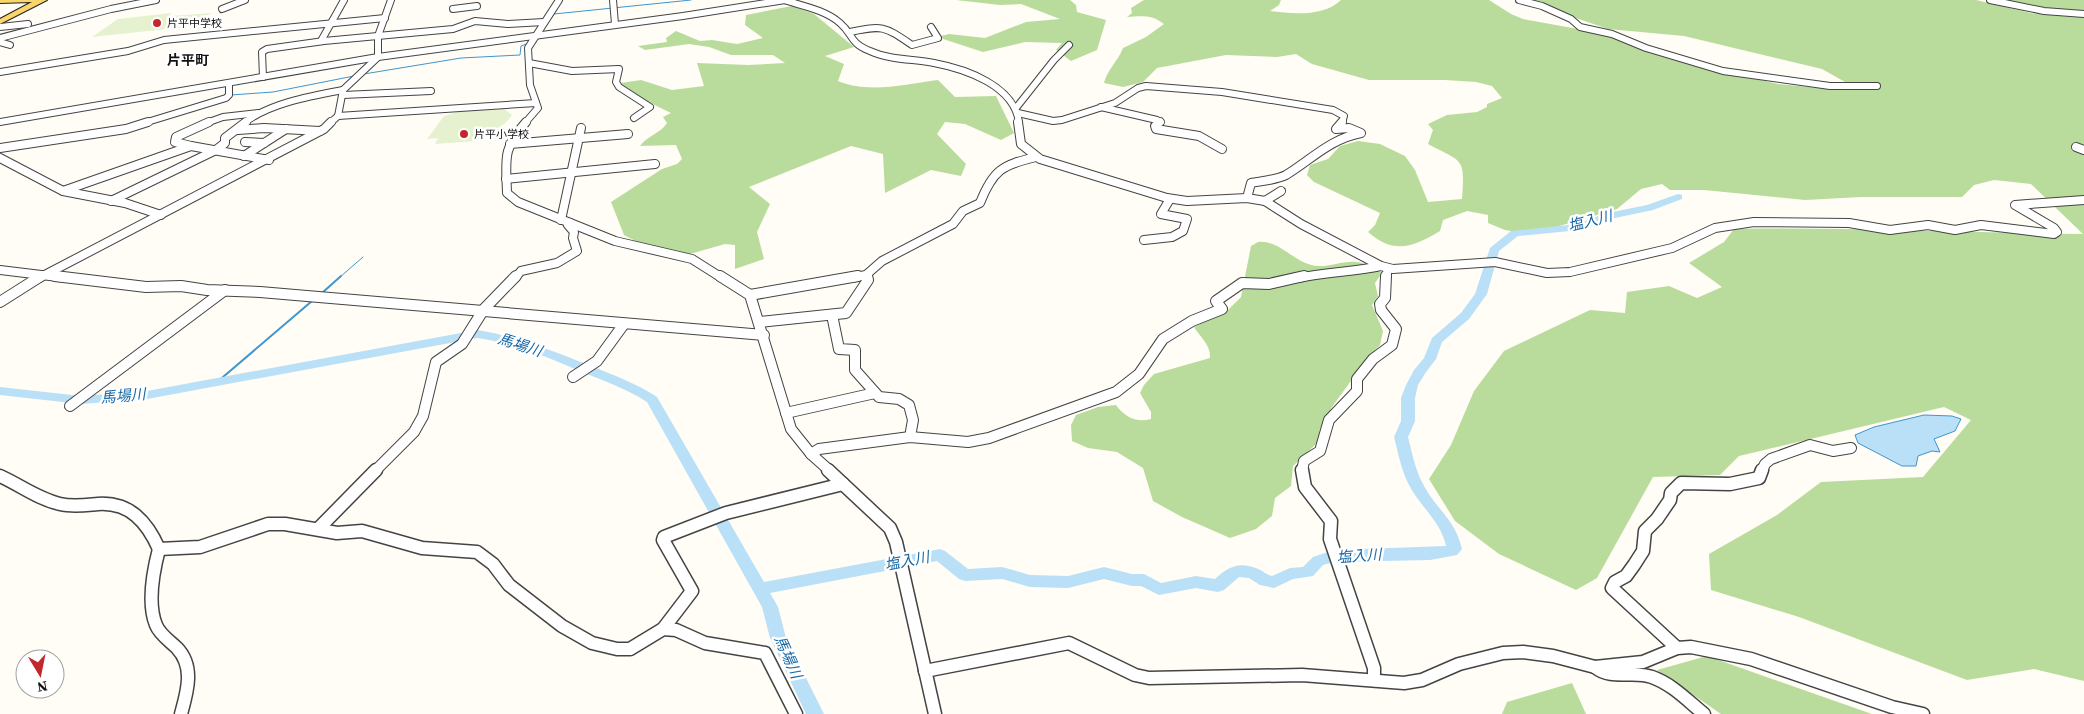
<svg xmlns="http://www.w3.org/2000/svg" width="2084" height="714" viewBox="0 0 2084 714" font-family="'Source Serif 4','Noto Sans JP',serif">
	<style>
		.forest { fill: #b9dc9c }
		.pitch { fill: #e6f2cf }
		.water { fill: #b9e0f7; stroke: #3f96cf }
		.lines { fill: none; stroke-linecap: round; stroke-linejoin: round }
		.stream-far1 { stroke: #3f96cf; stroke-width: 1 }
		.stream { stroke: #3f96cf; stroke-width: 2 }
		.river { fill: #b9e0f7; fill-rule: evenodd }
		.minor-far3-casing { stroke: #444; stroke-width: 8 }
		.minor-far2-casing { stroke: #444; stroke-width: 10 }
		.minor-far1-casing { stroke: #444; stroke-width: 12 }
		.minor-casing { stroke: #444; stroke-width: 15 }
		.major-casing { stroke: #222; stroke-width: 2 }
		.minor-far3 { stroke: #fff; stroke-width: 6 }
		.minor-far2 { stroke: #fff; stroke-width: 8 }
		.minor-far1 { stroke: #fff; stroke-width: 10 }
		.minor { stroke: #fff; stroke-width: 12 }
		.major { fill: #f9d66b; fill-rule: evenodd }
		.poi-dot { fill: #c4262e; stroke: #fff; stroke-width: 2 }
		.labels { text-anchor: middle; stroke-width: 5; stroke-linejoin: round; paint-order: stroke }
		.far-poi-label { font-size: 11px; fill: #111; stroke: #fff; text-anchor: start }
		.far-quarter-label { font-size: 14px; font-weight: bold; fill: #111; stroke: #fff }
		.water-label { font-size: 15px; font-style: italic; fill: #1768a6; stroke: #fff }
	</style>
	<rect width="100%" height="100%" fill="#fffdf5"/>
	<g class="forest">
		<path d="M956,0H1070L1076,5L1077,12L1106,20L1097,50L1071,61L1056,50L1062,43L1025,42L983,52L937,37L949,34L985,38L1026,22L1060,19L1021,4L1000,5Z"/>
		<path d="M1144,0H1281L1279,5L1270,11C1292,14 1324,17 1341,0H1489L1511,14L1523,19L1600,33L1668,58L1778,84L1819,88L1854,87L1822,69L1684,36L1608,29L1523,0H1976L2035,14L2084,17V681L2034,669L1967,680L1799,617L1711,590L1709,554L1777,515L1821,482L1923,477L1971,420L1944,407L1739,456L1720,475L1653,477L1597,578L1576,590L1499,554L1455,521L1429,479L1451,445L1474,391L1504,351L1590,310L1625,313L1627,292L1669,286L1697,298L1722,287L1689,263L1724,242L1734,229C1850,227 1967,233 2083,234L2031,184L1994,180L1974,185L1962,197H1861L1805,200L1704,190H1670L1662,184L1641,189L1617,209L1556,227L1518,232L1505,230L1488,223V215L1467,211L1443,220L1440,231C1413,247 1394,255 1368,232L1375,225L1380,213L1314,182L1307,175L1310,165L1328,159L1340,146L1358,141L1380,144L1405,156L1415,170L1428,202L1462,199C1465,156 1463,163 1428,144L1433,130L1428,124L1447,115L1477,112L1487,107V104L1502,98L1492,86L1476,82L1445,80H1369L1312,64L1296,54L1277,57L1226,55L1157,68L1143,82L1123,87L1104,83C1107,70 1118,61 1123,48L1146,37L1164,24C1152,14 1141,16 1127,17L1132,13L1131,8Z"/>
		<path d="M2003,0H2084V11L2036,7Z"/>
		<path d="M792,6L814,14L854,47L825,56L844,64L838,81C870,94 905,84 938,80L955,97L996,96L1014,133L1001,140L965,124L945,122L937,134L966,164L961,176L931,170L885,193L883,154L851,146L749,187L770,204L757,232L764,259L735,269V245L725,244L690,254L643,245L624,235L611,202L662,169L677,164L682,159L676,145L640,146C647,136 661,133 667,123L663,117L671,113L630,93L621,83L641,80L672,90L704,86L697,63L748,65L785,63L773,55H731L709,47L689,44L645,50L638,46L667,42L666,38L676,31L700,41L712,40L737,44L763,38L745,25L746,15Z"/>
		<path d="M1258,242C1279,240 1292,260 1311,265C1326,269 1342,260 1357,262C1365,263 1375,269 1382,273L1375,283L1378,296L1372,305L1383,331L1380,345L1369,356L1332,407L1320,429L1317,443L1293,466L1291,486L1275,498L1272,516L1256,529L1230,538L1182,517L1153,501L1143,468L1117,452L1088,448L1072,441L1071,425L1076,415L1098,407L1116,405C1125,417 1136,423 1151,419V412L1140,393L1144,385L1154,374L1210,358C1211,345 1200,337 1194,327L1226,312L1241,297L1251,246Z"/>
		<path d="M1707,656L1872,714H1721L1657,670Z"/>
		<path d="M1572,683L1586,714H1502L1507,702Z"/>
	</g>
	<g class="pitch">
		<path d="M171,13L170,16L212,13L186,27L92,37L118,19Z"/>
		<path d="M504,109L512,115C500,133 489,127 476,141L435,144L438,138L427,139L444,116L457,112Z"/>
	</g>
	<path class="water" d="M1924,415L1952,416L1961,419L1955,431L1934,439L1940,452L1932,451L1918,456L1916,466H1902L1858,443L1855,435L1874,427Z"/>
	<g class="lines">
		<g class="stream-far1">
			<path d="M550,20L554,14L691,0"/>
			<path d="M364,74L461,58L520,55L521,46L529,43"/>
			<path d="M231,95L273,92L354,76"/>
			<path d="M339,278L363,257"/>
		</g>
		<g class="stream">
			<path d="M322,293L341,276"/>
			<path d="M216,383L312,301"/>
		</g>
		<path class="river" d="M1678,194L1682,195V199L1653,210L1610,219L1580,230L1518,236L1499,251L1487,294L1469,319L1442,342L1436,359L1426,372L1418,385L1415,398V421L1408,437C1412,452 1415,469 1422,482C1435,509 1455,518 1462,549L1457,555L1430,560L1334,562L1323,565L1313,576L1293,579L1274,588L1260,585L1249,578L1239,577L1224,590L1218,592L1196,588L1159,595L1141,586H1132L1104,579L1068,588L1030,587L1002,579L965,581L959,579L937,561L770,593L778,607L786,638L824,714H806L770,638L762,607L647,402C626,388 603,381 580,371C546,357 514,343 477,338L147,399L81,404L0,395V387L81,396L147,391L477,330C517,336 553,351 591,366C613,375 636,383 657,397L764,582L940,549L945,551L968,569L1002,567L1030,575L1068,576L1104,567L1132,574H1144L1161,583L1196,576L1215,579C1228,567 1239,561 1258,569C1263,571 1267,575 1272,576L1290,568L1303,567L1313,557L1334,550L1446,546C1441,521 1419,506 1408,483C1401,469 1398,452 1394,437L1401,421V398L1406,385L1414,370L1424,358L1432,338L1461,313L1475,294L1490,248L1511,231L1578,224L1603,214L1647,205Z"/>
		<g class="minor-far3-casing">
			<g id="minor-far3">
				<path d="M613,0L615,24"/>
				<path d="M784,0C803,6 825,10 840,23C854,35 849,43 870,51C890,60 913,59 934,63C966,69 1015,86 1019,123"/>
				<path d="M1519,0L1542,6L1571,19L1580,27L1612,34L1646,48L1723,71L1830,86H1877"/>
				<path d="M1990,0L2044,11L2084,14"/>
				<path d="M222,9L245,0"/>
				<path d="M453,9L477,6"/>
				<path d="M0,27L28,24"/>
				<path d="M850,32C883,25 884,26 912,45L938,38L931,27"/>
				<path d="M0,38L111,9L156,0"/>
				<path d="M321,41L344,0"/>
				<path d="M0,42L10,45"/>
				<path d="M529,63L572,71L619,69L616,82L619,87L650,107L634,118"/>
				<path d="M0,72L128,51L164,40L385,18"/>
				<path d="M263,77L262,52L267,49L324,41L453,29L475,21L508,24L544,22"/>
				<path d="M343,95L431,91"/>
				<path d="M1101,107L1157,120L1160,122L1158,123"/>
				<path d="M1016,108L1054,60L1069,45"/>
				<path d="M1018,113L1053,121L1062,120L1115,103L1138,88L1146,86L1222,92L1333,110L1344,116L1342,123"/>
				<path d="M338,116L536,103"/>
				<path d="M0,122L378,57L683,16L785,0"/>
				<path d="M144,123L226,98L229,95V83"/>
				<path d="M206,123L223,117L258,113"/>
				<path d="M244,123C270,103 311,96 343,90"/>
				<path d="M330,123L338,116L343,90L378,57V36L391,0"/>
				<path d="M525,123L538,108L530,85L528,48L559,0"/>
			</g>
		</g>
		<g class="minor-far2-casing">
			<g id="minor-far2">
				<path d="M526,122C502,150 506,158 507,193L518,202L615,241L692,259L722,278"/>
				<path d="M1018,122L1021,144L1040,159L1167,198L1187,201L1247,198L1265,201L1301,224L1381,266L1393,269L1495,262L1547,273L1570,272L1672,248L1715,228L1754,222L1849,223L1890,230L1928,225L1955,230L1981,225L2054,234L2057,232L2054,228L2015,205L2084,200"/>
				<path d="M1160,122L1155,126L1156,129L1199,136L1222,149"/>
				<path d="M238,130L264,128L320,131"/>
				<path d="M245,142L264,143"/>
				<path d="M510,144L628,134"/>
				<path d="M191,146L175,142L176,137L209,122"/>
				<path d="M2076,147L2084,150"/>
				<path d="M0,148L126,129L148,122"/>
				<path d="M244,156L286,129"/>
				<path d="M0,158L63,191L125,203L161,215"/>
				<path d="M506,179L655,164"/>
				<path d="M63,191L191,146L269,160"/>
				<path d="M1247,198L1251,183C1262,181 1276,180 1286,175C1312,159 1330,139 1361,133L1349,128L1336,129L1342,122"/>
				<path d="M111,201L216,150L225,143V138L246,122"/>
				<path d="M1265,201L1281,191"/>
				<path d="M561,220L581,128"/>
				<path d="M1144,240L1172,237L1183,231L1187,219L1161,214L1170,199"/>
				<path d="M0,270L66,278"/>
				<path d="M866,275L867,278"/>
				<path d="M39,278L324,129L331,122"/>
				<path d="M515,278L521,271L557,263L577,251L573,238L574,232L568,225L570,223"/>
				<path d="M851,278L866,275L882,261L953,224L963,211L980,203C993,170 1002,165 1036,157"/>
				<path d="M1298,278C1326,272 1353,272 1381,266"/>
				<path d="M1386,278L1388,269"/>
			</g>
		</g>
		<g class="minor-far1-casing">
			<g id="minor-far1">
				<path d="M55,276L146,287L181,286L207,290L260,292L764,335"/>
				<path d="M720,276L750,295L791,429L811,454L830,471"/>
				<path d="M750,295L858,276"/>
				<path d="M0,302L41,276"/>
				<path d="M832,315L839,349L855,350V370L879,397L899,399L909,405L913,420L910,437"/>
				<path d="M760,322L846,313L868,280L867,276"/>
				<path d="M573,377L597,361L624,324"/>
				<path d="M70,406L225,290"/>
				<path d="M786,413L875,393"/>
				<path d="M811,454L819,449L910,437L968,442L989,438L1116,392L1139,374L1163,339L1192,321L1222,309L1216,301L1242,283L1269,284L1304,276"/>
				<path d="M375,471L414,432L423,416L436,362L462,344L484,309L516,276"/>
				<path d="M1302,471L1304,461L1320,451L1329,420L1357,391V379L1373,359L1392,345L1396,329L1381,310L1380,304L1385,298L1386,276"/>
				<path d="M1762,471L1765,464L1771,459L1810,445L1833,451L1851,448"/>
			</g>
		</g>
		<g class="minor-casing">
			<g id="minor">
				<path d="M828,470L890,528L896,542L935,714"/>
				<path d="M1302,470L1305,487L1331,521L1330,539L1374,668V679"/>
				<path d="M0,476C20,485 38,499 60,504C73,507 86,505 98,504C130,502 147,522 159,549L200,547L268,524H285L337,533L362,531L422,548L477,552L493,564L509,585L562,626L592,643L617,649H630L663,629L676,630L705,643L765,653L796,714"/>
				<path d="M319,528L376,470"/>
				<path d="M159,549C153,572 147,603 156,625C160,635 170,641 177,648C195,667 187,692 181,714"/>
				<path d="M663,629L692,591L663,540L664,537L726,513L843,484"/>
				<path d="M1677,648L1612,588L1615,582L1626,576L1634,565L1643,551L1645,531L1657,519L1670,500L1671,493L1681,483L1730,484L1759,478L1762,470"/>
				<path d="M1595,667C1612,681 1633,670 1652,677C1672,684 1688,701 1704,714"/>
				<path d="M925,671L1069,643L1135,675L1149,678L1302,675L1404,683L1422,680L1459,664L1503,653L1523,652L1553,656L1595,667L1643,662L1677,648L1691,647L1751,659L1892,707L1923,714"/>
			</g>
		</g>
		<g class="major-casing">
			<path id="major" d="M0,0H47L0,24V19L32,2L0,3Z"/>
		</g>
		<use href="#minor-far3" class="minor-far3"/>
		<use href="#minor-far2" class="minor-far2"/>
		<use href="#minor-far1" class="minor-far1"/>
		<use href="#minor" class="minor"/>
		<use href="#major" class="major"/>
	</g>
	<g class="poi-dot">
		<circle cx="157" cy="23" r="5"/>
		<circle cx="464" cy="134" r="5"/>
	</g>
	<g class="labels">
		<g class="far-poi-label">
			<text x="167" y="27">片平中学校</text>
			<text x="474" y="138">片平小学校</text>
		</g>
		<g class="far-quarter-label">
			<text x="188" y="65">片平町</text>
		</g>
		<g class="water-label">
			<text transform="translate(1590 221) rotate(-14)" y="5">塩入川</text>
			<text transform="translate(520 345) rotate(18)" y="5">馬場川</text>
			<text transform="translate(123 396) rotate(-5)" y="5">馬場川</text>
			<text transform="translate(1359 556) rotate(-4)" y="5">塩入川</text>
			<text transform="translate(907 561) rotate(-11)" y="5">塩入川</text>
			<text transform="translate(788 657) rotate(66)" y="5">馬場川</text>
		</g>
	</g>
	<g transform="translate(40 674) rotate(170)"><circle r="24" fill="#ffffff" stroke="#a0a0a0"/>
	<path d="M0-4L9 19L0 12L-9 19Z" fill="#c4262e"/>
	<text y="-8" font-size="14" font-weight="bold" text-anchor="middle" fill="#111111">N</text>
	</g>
</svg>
